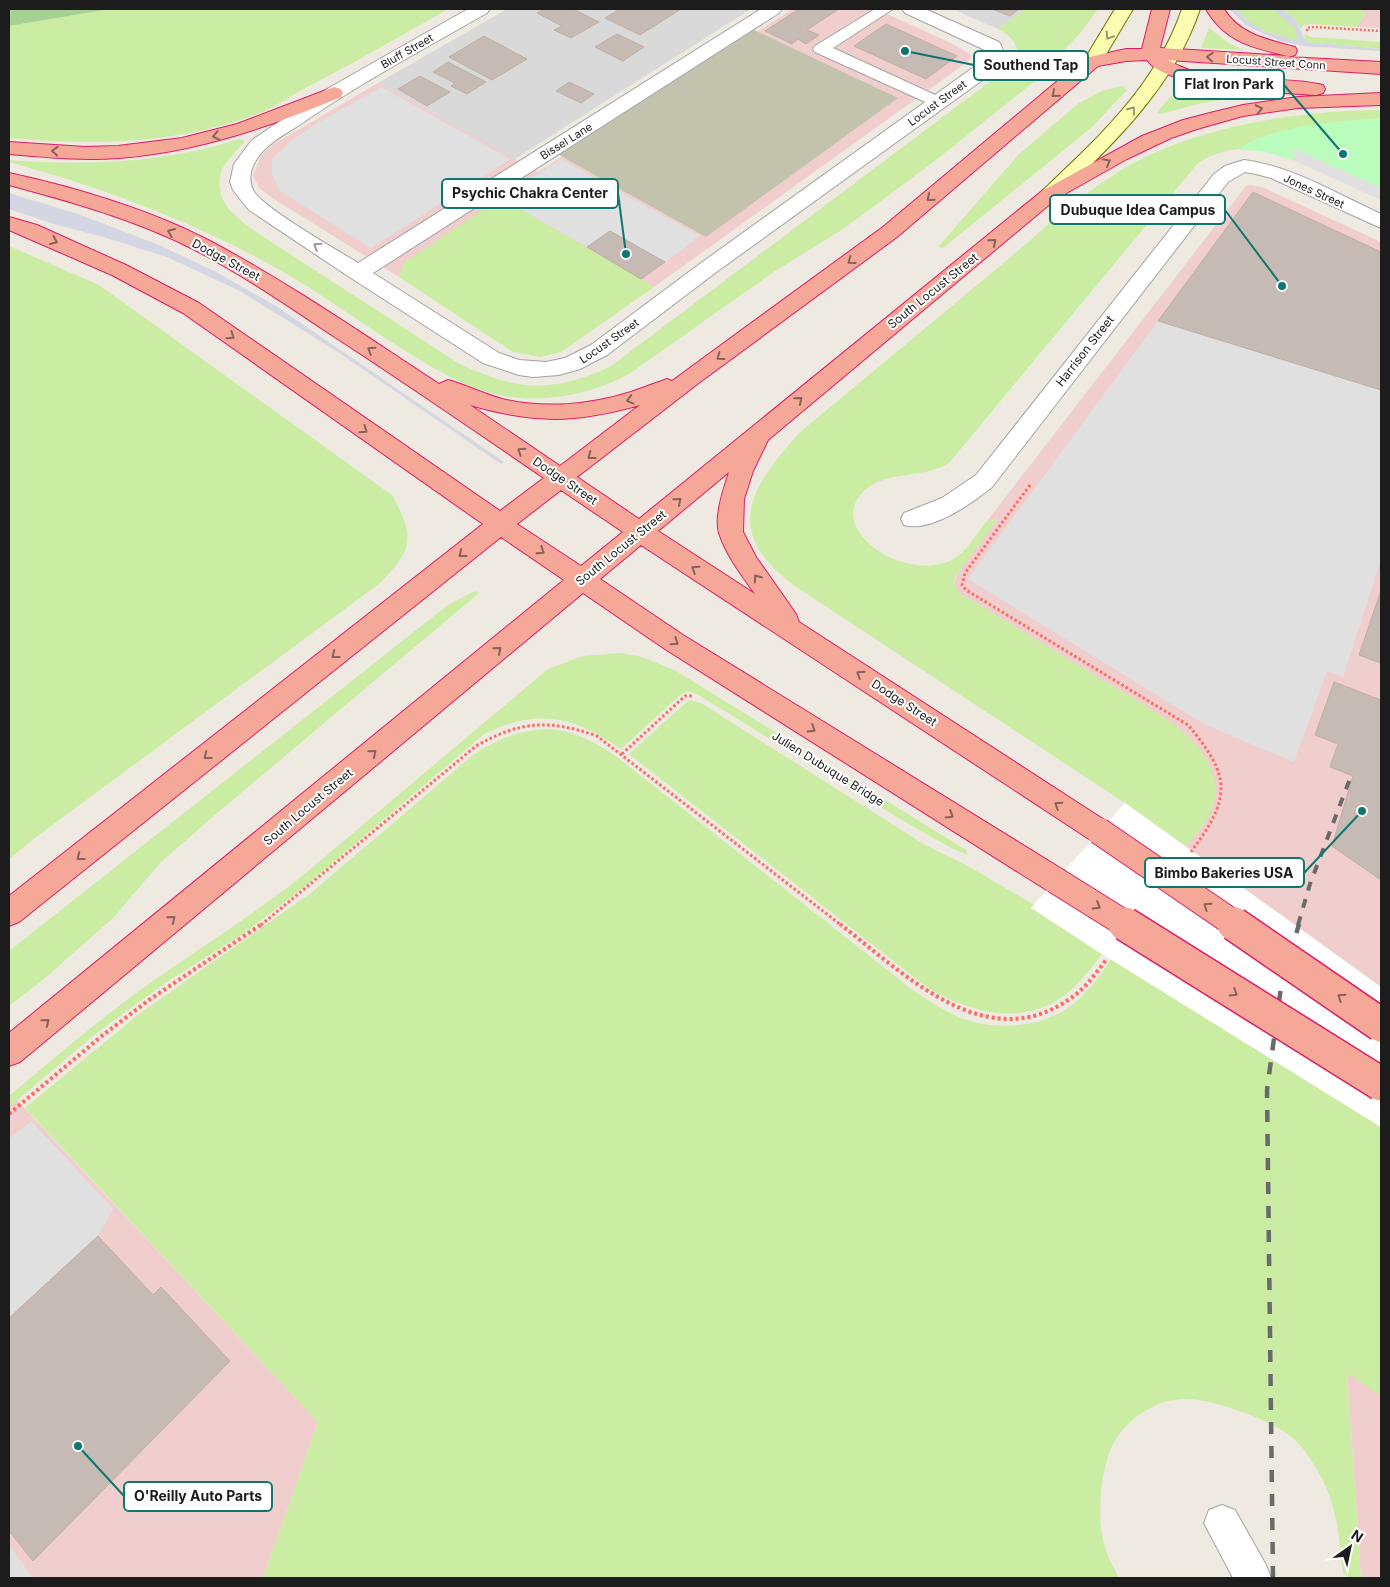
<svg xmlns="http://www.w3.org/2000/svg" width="1390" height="1587" viewBox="0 0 1390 1587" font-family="Inter,sans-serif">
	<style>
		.residential { fill: #dad9d9 }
		.commercial { fill: #f1cece }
		.construction { fill: #c3c2ac }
		.grass { fill: #caeca3 }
		.forest { fill: #a7d093 }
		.park { fill: #bafcbc }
		.parking { fill: #e0e0e0 }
		.plaza { fill: #d5d6e4 }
		.pier { fill: #fff }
		.building { fill: #c6bbb4; stroke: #c0aea2 }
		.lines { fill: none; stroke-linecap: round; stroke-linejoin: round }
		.service-casing { stroke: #a3a3a3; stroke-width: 2 }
		.minor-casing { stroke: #a3a3a3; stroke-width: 2 }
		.secondary-casing { stroke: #6e7600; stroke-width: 2 }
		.trunk-casing { stroke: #e01a65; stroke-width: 2 }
		.path-far2 { stroke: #ff6b61; stroke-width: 2.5; stroke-dasharray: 2 2; stroke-linecap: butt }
		.path-far1 { stroke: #ff6b61; stroke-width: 3; stroke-dasharray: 2.5 2.5; stroke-linecap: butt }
		.path { stroke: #ff6b61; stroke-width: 4; stroke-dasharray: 3 3; stroke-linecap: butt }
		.service { fill: #fff; fill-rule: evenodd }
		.minor { fill: #fff; fill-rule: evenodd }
		.secondary { fill: #fcfdb0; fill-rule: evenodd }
		.trunk { fill: #f5a898; fill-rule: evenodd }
		.rail-far1 { stroke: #6a6a6a; stroke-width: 4; stroke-dasharray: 9 9; stroke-linecap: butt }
		.rail { stroke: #6a6a6a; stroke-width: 4.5; stroke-dasharray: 12 12; stroke-linecap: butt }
		.trunk-bridge-far1-casing { stroke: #e01a65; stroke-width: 28; stroke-linecap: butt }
		.trunk-bridge-casing { stroke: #e01a65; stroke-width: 36; stroke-linecap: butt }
		.trunk-bridge-far1 { stroke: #f5a898; stroke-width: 26 }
		.trunk-bridge { stroke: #f5a898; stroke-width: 33 }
		.oneway { stroke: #97986d }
		.oneway2 { stroke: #88625a }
		.oneway3 { stroke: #999 }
		.labels { text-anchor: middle; stroke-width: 4; stroke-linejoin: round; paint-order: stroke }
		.far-street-label { font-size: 11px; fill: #1c1c1c; stroke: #fff }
		.street-label { font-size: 12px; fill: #1c1c1c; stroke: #fff }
		.leader { fill: none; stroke: #0f766e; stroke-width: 2 }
		.callout-dot { fill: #0f766e; stroke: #fff; stroke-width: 2 }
		.callout { fill: #fff; stroke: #0f766e; stroke-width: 2 }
		.callout-label { font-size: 14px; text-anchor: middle; font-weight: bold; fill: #1c1c1c }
	</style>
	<rect width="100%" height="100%" fill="#eee9e1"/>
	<g class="residential">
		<path d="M507,9H751L513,160L378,83Z"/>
		<path d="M952,9H1026L998,29Z"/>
	</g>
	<g class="commercial">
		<path d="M793,9H876L949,42L970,54L971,58L966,63L654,287L641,279L404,263L399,277L274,199L259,188L253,175L261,156L272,145L378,83L538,172Z"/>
		<path d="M1356,9H1381V28L1357,27L1366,13Z"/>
		<path d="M1250,185L1262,187L1381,242V987L1186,846L1202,827L1210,812L1165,718L961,594L956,589L954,583L959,570L997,520L987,521L1246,186Z"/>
		<path d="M11,1094L318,1422L263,1578H9V1096Z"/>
		<path d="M1347,1372L1381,1396V1578H1361Z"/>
	</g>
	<path class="construction" d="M754,30L898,98L706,237L559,155Z"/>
	<g class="grass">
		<path d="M110,9H448C402,35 356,62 309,86C292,95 274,108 255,115C174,144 94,146 9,138V26Z"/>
		<path d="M1026,9H1098L1080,33L1040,77L932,163L843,229L775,271L629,374C584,398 528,407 479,389C449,379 422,361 396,345C357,320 319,292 278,269C195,222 101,187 9,162V160C86,166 165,163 239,139L245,141C239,148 223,164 221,172C213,205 239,219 262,236L458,363C516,391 552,394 611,366L1000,74C1005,70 1012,66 1015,61C1024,48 1008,33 998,29Z"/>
		<path d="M1237,9H1273L1294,27L1299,41C1276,37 1252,29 1237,9Z"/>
		<path d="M1282,9H1356L1366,12L1357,27L1310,24L1303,25L1301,29L1295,19Z"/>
		<path d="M1209,28L1230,44L1244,50L1201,48Z"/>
		<path d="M1304,34L1312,37L1381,42V49L1306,42Z"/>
		<path d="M1122,86L1127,90L1092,127L943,248L938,247L1019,154L1079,103L1102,91Z"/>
		<path d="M1178,89L1248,93V95L1197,104L1161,114L1157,112Z"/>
		<path d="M1381,110V188L1293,148V160C1258,147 1231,143 1198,163L949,463C924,479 889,470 866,489C820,528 908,587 955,558C968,550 977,533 987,521L997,520L955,577C953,585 956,589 961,594L1165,718C1190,735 1219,762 1215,796C1213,816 1198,832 1186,846L1125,803L795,586C722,532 749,489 799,433C870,374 941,315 1012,256C1054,220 1095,182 1145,157C1217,123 1303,111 1381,110Z"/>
		<path d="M501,198L641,279L654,287L561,352L540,357L513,352L399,277L403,263Z"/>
		<path d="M9,246L99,285L393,496C414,538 414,548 380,583L36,837L9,859Z"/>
		<path d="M475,591L479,593L217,813L160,863L113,918L45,978L9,1006V951L448,605Z"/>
		<path d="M621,653L642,657L676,671L966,850L968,855L953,849L900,819L697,694L688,691L680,695L621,749C574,716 537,708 484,734L309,883L247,931L165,983L94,1035L9,1107V1096C52,1060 94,1024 139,991C193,952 249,918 301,877L548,669L583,656Z"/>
		<path d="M689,700L701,703L925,845L968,866L1034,905L1032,908L1102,954C1087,974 1070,996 1046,1006C1007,1023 962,1008 928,988L629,754Z"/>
		<path d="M551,729C576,732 595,742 617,757L914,991C929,1001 944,1011 961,1018C1002,1033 1055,1027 1085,993C1095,983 1103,971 1111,959L1381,1127V1396L1347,1373L1361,1578H1349L1343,1573C1340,1544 1338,1514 1326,1487C1321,1474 1305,1449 1295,1440C1283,1429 1260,1418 1245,1413C1225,1406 1203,1398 1182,1399C1154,1400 1124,1421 1112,1446C1100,1472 1096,1520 1105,1547C1108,1558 1114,1568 1119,1578H263L318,1422L25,1108L139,1014L311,893L473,755C500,738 519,730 551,729Z"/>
	</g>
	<path class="forest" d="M9,9H110L9,26Z"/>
	<path class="park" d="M1381,118V188L1293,148V160L1266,152L1239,149C1268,126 1345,120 1381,118Z"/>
	<g class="parking">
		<path d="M381,87L510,159L371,248L280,191L272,175V159L291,141L316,124Z"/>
		<path d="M1293,148L1381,188V200L1293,160Z"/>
		<path d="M561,159L604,183L700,236L665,262L610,231L587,247L501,198Z"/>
		<path d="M1158,321L1381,390V560L1343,677L1327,671L1294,762L1204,724L968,579Z"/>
		<path d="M31,1121L113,1209L98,1236L9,1318V1139Z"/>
		<path d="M9,1545L33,1578H9Z"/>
	</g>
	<g class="plaza">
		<path d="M1229,9H1237L1247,20L1266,32L1299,41L1294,27L1273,9H1282L1295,19L1306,42L1381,49V51L1304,46L1280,41L1247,26Z"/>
		<path d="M9,193L78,214L159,245L216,272L276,306L504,462L501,464L341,354L240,291L167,257L100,236L57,225L9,209Z"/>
	</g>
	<path class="pier" d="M1125,803L1381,987V1127L1102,954L1031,908Z"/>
	<g class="building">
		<path d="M544,9H573L599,22L571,38L554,30L562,26L537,13Z"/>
		<path d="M620,9H681L640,35L605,18Z"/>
		<path d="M799,9H839L807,30L819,35L806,44L798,39L792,44L765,31Z"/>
		<path d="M992,9H1019L1010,16Z"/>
		<path d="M886,24L957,56L926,79L854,46Z"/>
		<path d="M617,34L644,47L623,61L595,47Z"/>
		<path d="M484,36L527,59L492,80L449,57Z"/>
		<path d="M448,62L486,82L467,94L451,86L455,83L433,72Z"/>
		<path d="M420,76L450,92L427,106L398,89Z"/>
		<path d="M569,82L594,94L581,103L556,91Z"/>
		<path d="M1253,192L1381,252V390L1158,321Z"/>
		<path d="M610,231L665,262L641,279L587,247Z"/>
		<path d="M1381,590V663L1359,655Z"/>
		<path d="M1334,682L1381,700V880L1332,846L1353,776L1330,767L1338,744L1315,735Z"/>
		<path d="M98,1236L153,1295L161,1287L230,1361L33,1561L9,1531V1318Z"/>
	</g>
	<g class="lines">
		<g class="service-casing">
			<path id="service" d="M875,9H893L833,48L944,99L946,102L944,105H932L815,52L813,49L815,46Z"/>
		</g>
		<g class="minor-casing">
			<g id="minor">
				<path d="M468,9H490L487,13C427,47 366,80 308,119C295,129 277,137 265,149C254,160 246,175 253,190C261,207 339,251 358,263L761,9H782L779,13L373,273L499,353L519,360L546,362L565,358L591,345L701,263L985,59V50L905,13L902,9H925L999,42C1007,54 1003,61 995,71L715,273L607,355L580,369L559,375L533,377L519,375L483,363L351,278L249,210L233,190L230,182L234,164L252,140L327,89Z"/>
				<path d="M1244,160C1292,166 1337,194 1381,214V228L1271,178L1256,174L1245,172L1228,182L992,487C973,503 930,533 904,525L901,519L904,513L942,498L976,475L1214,174L1225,166Z"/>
				<path d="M1222,1505L1235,1510L1266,1565L1271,1578H1233L1204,1523L1209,1510Z"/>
			</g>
		</g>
		<g class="secondary-casing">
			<g id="secondary">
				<path d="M1115,9H1133L1099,66L1092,68L1085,66L1083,62Z"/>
				<path d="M1182,9H1200C1174,87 1114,143 1056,199L1049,201L1042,199L1039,195L1042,191C1099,137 1156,85 1182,9Z"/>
			</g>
		</g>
		<g class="trunk-casing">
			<g id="trunk">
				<path d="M1152,9H1170L1160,48L1288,56C1253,48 1225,42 1206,9H1224C1239,34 1268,40 1295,47L1297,51L1295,55L1288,57L1381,62V74L1168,60C1214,88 1273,73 1323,85L1325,89L1323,93L1316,95C1280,92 1168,90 1147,60L1126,61L1098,66L897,237L700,382L577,477L639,519L1042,191L1142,136L1183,120L1210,113L1243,105L1298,97L1381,93V105L1298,108L1243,116L1197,129L1171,138L1127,159L1056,199L768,440L753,471L744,499L743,532L756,557L796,614L799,622L1109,823L1113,831L1109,839L1099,843L1089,839L641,545L600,579L683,635L1065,871L1069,880L1065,889L1055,892L1045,889L665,649L583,593L20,1062L9,1066V1033L564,580L501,537L19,922L9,926V896L483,524L183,313L112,275L9,230V217L37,225L126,265L199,303L500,511L544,478C472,429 400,379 327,332C284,303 241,274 195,250C136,220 72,202 9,185V173C74,187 151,210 210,241C289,283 364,335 439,384L448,380C466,385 484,394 502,399C544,409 590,405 631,392C643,388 655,383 667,379L672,381L883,227L1085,58L1126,49H1142ZM470,405C535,424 576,423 640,405L560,466ZM729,472C724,488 714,516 719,533C726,555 742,576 755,594L658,531ZM561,490L623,532L581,566L517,524Z"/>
				<path d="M334,87L341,89L343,93L341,97C270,127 196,152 119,158C82,161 45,157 9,154V142L85,147L118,146L182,138L237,124Z"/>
			</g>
		</g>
		<path class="path-far2" d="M1307,31V28L1314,27L1381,31"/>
		<g class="path-far1">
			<path d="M1030,485L965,573L962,585L966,590L1188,725C1232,777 1231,798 1191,852"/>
			<path d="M622,754L685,696H693"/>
			<path d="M261,925L476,746C520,721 549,719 597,736L841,925"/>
		</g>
		<g class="path">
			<path d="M840,924C908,977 993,1064 1080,991C1090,982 1098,970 1107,959"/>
			<path d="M9,1114L103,1035L149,1000L262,924"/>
		</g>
		<use href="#service" class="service"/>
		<use href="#minor" class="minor"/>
		<use href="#secondary" class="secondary"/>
		<use href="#trunk" class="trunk"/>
		<path class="rail-far1" d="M1298,925L1310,884L1351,776"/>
		<path class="rail" d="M1273,1578L1267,1090L1281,987L1299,924"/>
		<g class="trunk-bridge-far1-casing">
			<g id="trunk-bridge-far1">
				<path d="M1099,831L1236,925"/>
				<path d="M1055,880L1127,925"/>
			</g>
		</g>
		<g class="trunk-bridge-casing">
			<g id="trunk-bridge">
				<path d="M1125,924L1381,1084"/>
				<path d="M1234,924L1381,1025"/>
			</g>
		</g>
		<use href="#trunk-bridge-far1" class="trunk-bridge-far1"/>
		<use href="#trunk-bridge" class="trunk-bridge"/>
	</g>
	<defs><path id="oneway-chevron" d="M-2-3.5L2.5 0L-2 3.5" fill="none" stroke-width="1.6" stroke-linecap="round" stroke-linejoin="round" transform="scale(1.25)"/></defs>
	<g class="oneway">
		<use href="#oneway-chevron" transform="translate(1109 36) rotate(123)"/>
		<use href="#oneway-chevron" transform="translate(1132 110) rotate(-52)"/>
	</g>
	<g class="oneway2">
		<use href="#oneway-chevron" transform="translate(1210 57) rotate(-176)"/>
		<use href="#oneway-chevron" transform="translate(1055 94) rotate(140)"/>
		<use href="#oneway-chevron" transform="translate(1259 109) rotate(-12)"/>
		<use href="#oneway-chevron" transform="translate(216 136) rotate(167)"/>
		<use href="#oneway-chevron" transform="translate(55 151) rotate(-176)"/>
		<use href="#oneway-chevron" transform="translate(1107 162) rotate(-29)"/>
		<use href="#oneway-chevron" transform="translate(930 198) rotate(140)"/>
		<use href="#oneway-chevron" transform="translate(171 232) rotate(-157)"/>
		<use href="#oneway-chevron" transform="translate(54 241) rotate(24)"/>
		<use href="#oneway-chevron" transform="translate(993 242) rotate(-40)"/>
		<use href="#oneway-chevron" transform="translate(851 261) rotate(144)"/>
		<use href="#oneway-chevron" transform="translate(231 336) rotate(35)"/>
		<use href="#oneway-chevron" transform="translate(371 350) rotate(-147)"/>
		<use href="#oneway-chevron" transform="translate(720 357) rotate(144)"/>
		<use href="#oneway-chevron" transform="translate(630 400) rotate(165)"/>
		<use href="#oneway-chevron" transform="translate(799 400) rotate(-40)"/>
		<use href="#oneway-chevron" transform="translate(364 430) rotate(35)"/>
		<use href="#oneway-chevron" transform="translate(521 451) rotate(-146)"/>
		<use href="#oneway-chevron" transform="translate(591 456) rotate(143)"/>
		<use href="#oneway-chevron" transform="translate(678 501) rotate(-40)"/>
		<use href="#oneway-chevron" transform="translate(541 551) rotate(34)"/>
		<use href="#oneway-chevron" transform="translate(462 554) rotate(142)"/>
		<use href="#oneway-chevron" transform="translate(695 569) rotate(-147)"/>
		<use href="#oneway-chevron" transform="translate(757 578) rotate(-125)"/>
		<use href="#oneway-chevron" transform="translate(675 642) rotate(34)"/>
		<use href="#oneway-chevron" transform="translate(498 650) rotate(-40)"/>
		<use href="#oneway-chevron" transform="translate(335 655) rotate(142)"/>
		<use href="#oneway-chevron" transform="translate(860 674) rotate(-147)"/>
		<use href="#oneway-chevron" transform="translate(812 729) rotate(32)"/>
		<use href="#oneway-chevron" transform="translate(373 753) rotate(-40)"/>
		<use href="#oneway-chevron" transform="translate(207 756) rotate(142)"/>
		<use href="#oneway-chevron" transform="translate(1058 805) rotate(-147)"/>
		<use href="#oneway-chevron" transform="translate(950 815) rotate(32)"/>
		<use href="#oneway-chevron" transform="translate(80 857) rotate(142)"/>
		<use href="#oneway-chevron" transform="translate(1097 906) rotate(32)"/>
		<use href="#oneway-chevron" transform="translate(1207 906) rotate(-146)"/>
		<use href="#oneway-chevron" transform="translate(172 919) rotate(-39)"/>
		<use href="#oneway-chevron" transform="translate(1234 993) rotate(32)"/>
		<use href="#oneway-chevron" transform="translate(1341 997) rotate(-146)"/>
		<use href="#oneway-chevron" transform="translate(46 1022) rotate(-39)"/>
	</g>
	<use class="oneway3" href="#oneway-chevron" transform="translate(317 246) rotate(-147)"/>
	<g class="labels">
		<g class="far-street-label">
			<text transform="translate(407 51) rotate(-30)" y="4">Bluff Street</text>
			<text transform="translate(1276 62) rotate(4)" y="4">Locust Street Conn</text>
			<text transform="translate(937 103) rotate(-36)" y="4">Locust Street</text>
			<text transform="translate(566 141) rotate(-32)" y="4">Bissel Lane</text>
			<text transform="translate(1314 191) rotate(25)" y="4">Jones Street</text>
			<text transform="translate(609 341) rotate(-35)" y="4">Locust Street</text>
		</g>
		<g class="street-label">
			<text transform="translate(226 260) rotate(28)" y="4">Dodge Street</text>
			<text transform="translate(933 291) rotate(-39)" y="4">South Locust Street</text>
			<text transform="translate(1085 351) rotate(-52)" y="4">Harrison Street</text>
			<text transform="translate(565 481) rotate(34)" y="4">Dodge Street</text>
			<text transform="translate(621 548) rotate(-39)" y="4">South Locust Street</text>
			<text transform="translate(904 703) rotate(33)" y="4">Dodge Street</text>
			<text transform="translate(828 769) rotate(32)" y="4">Julien Dubuque Bridge</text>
			<text transform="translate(308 807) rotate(-40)" y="4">South Locust Street</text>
		</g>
	</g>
	<path class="leader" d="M905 51L974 65M1343 154L1284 85M626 254L618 193M1282 286L1225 210M1362 811L1304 873M78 1446L124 1496"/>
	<g class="callout-dot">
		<circle cx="905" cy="51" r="5"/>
		<circle cx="1343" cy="154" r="5"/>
		<circle cx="626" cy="254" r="5"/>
		<circle cx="1282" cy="286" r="5"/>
		<circle cx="1362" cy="811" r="5"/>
		<circle cx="78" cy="1446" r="5"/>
	</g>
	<g class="callout">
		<rect x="974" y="51" width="114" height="29" rx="5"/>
		<rect x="1174" y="70" width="110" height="29" rx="5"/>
		<rect x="442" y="179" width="176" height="29" rx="5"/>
		<rect x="1050" y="195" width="175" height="29" rx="5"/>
		<rect x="1145" y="858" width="159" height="29" rx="5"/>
		<rect x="124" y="1482" width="148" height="29" rx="5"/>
	</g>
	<g class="callout-label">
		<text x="1031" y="70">Southend Tap</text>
		<text x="1229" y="89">Flat Iron Park</text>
		<text x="530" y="198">Psychic Chakra Center</text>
		<text x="1138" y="215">Dubuque Idea Campus</text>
		<text x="1224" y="878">Bimbo Bakeries USA</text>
		<text x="198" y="1501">O'Reilly Auto Parts</text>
	</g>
	<rect width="1390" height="1587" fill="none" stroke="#1c1c1c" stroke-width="20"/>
	<g transform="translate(1350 1547) rotate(33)" stroke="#ffffff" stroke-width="4" paint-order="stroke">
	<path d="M0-4L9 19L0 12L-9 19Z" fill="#1c1c1c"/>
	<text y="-8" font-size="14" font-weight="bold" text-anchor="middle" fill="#1c1c1c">N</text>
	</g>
</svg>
